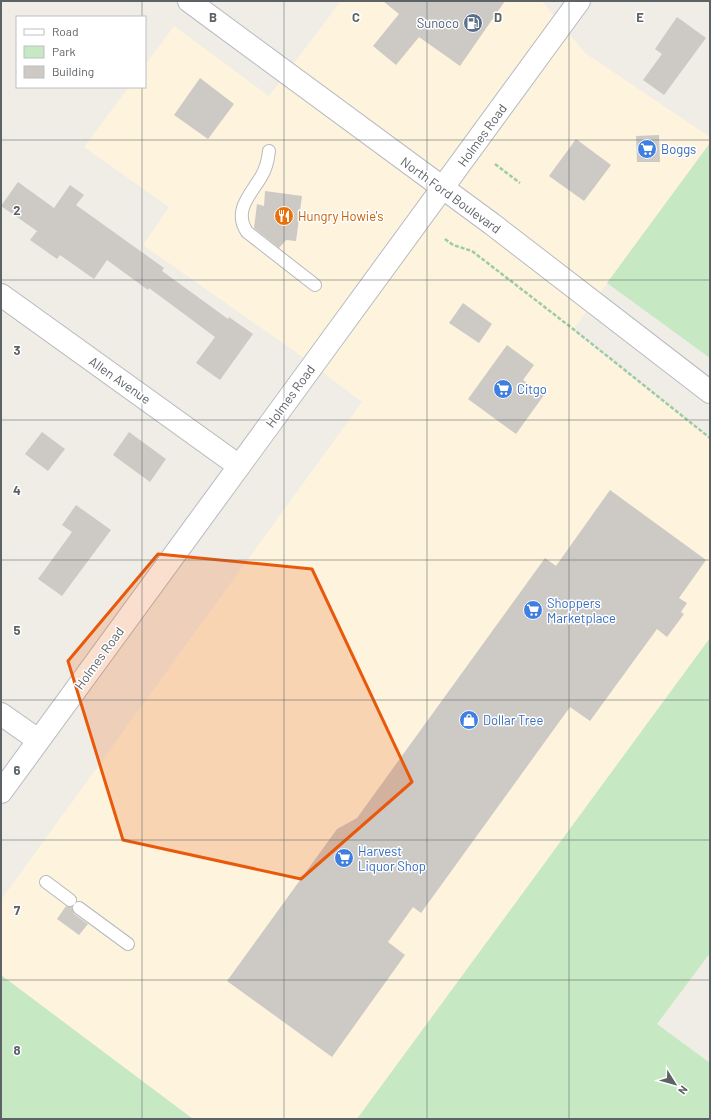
<svg xmlns="http://www.w3.org/2000/svg" width="711" height="1120" viewBox="0 0 711 1120" font-family="Barlow,sans-serif">
	<style>
		.commercial { fill: #fef3dd }
		.green { fill: #c6e8c2 }
		.building { fill: #cdc9c5 }
		.lines { fill: none; stroke-linecap: round; stroke-linejoin: round }
		.service-casing { stroke: #b6b9bd; stroke-width: 14 }
		.minor-casing { stroke: #b6b9bd; stroke-width: 24 }
		.secondary-casing { stroke: #b7bbc0; stroke-width: 24 }
		.path { stroke: #9ccca5; stroke-width: 2.5; stroke-dasharray: 4 2; stroke-linecap: butt }
		.service { stroke: #fff; stroke-width: 12 }
		.minor { stroke: #fff; stroke-width: 22 }
		.secondary { stroke: #fff; stroke-width: 22 }
		.marked { fill: #e8590c; fill-opacity: 0.2; stroke: #e8590c; stroke-width: 3; stroke-linejoin: round }
		.grid { fill: none; stroke: #5d6267; stroke-width: 1; stroke-opacity: 0.55 }
		.labels { text-anchor: middle; stroke-width: 3; stroke-linejoin: round; paint-order: stroke }
		.service-label { font-size: 13px; fill: #4e5e75; stroke: #fff; text-anchor: end }
		.street-label { font-size: 13px; fill: #5d6267; stroke: #fff }
		.shop-label { font-size: 13px; fill: #366cbe; stroke: #fff; text-anchor: start }
		.food-label { font-size: 13px; fill: #c56008; stroke: #fff; text-anchor: start }
		.grid-label { font-size: 13px; text-anchor: middle; font-weight: bold; fill: #5d6267; stroke: #fff; stroke-width: 3; stroke-linejoin: round; paint-order: stroke }
	</style>
	<rect width="100%" height="100%" fill="#f0ede6"/>
	<path class="commercial" d="M341,1H542L585,53L710,137V143L573,330L710,438V638L357,1119H193L1,975V900L362,402L297,353L143,245L169,207L84,147L129,87H145V65L174,26L269,96Z"/>
	<g class="green">
		<path d="M710,143V358L607,283Z"/>
		<path d="M710,638V953L657,1024L710,1063V1119H357Z"/>
		<path d="M1,975L193,1119H1Z"/>
	</g>
	<g class="building">
		<path d="M383,1H505L460,66L419,37L396,65L373,46L399,14Z"/>
		<path d="M677,17L706,38L664,95L643,80L662,54L655,49Z"/>
		<path d="M200,78L234,104L208,139L174,115Z"/>
		<path d="M659,135L660,162H637L636,136Z"/>
		<path d="M576,139L611,165L584,201L549,176Z"/>
		<path d="M18,182L54,208L70,185L84,195L76,205L164,268L162,271L228,319L229,317L253,334L220,380L196,363L215,337L149,288L148,290L107,260L94,279L60,255L57,259L30,240L37,231L1,206Z"/>
		<path d="M265,191L302,196L296,241L286,240L279,248L254,228L257,204L264,206Z"/>
		<path d="M463,303L492,324L479,343L449,323Z"/>
		<path d="M507,345L534,365L523,380L544,395L516,434L468,399Z"/>
		<path d="M42,432L65,449L48,471L25,454Z"/>
		<path d="M129,432L166,459L150,482L113,455Z"/>
		<path d="M610,490L706,560L679,598L687,603L681,612L684,614L667,637L657,629L590,721L570,707L421,913L413,907L388,942L405,955L332,1057L227,981L337,829L357,818L545,558L556,566Z"/>
		<path d="M76,505L111,530L62,596L38,579L72,532L62,525Z"/>
		<path d="M66,906L72,907L74,914L88,924L79,935L57,919Z"/>
	</g>
	<g class="lines">
		<g class="service-casing">
			<g id="service">
				<path d="M269,151C268,160 266,169 261,177C250,195 233,211 247,232L315,285"/>
				<path d="M46,882L70,900"/>
				<path d="M79,908L128,944"/>
			</g>
		</g>
		<g class="minor-casing">
			<g id="minor">
				<path d="M1,295L239,466"/>
				<path d="M1,714L38,740"/>
			</g>
		</g>
		<g class="secondary-casing">
			<g id="secondary">
				<path d="M189,1L492,224L710,392"/>
				<path d="M1,792L579,1"/>
			</g>
		</g>
		<g class="path">
			<path d="M495,164L520,183"/>
			<path d="M445,239L453,245L472,251L577,332L710,438"/>
		</g>
		<use href="#service" class="service"/>
		<use href="#minor" class="minor"/>
		<use href="#secondary" class="secondary"/>
	</g>
	<path class="marked" d="M158,554L312,569L412,782L301,879L123,840L68,661Z"/>
	<path class="grid" d="M142,1V17M284,1V1119M427,1V1119M569,1V1119M142,87V1119M1,140H710M1,280H710M1,420H710M1,560H710M1,700H710M1,840H710M1,980H710"/>
	<defs>
		<g id="fuel-disc" transform="scale(1)"><circle r="9.5" fill="#5c6f8a" stroke="#fff"/><path d="M-5.5-6h7V0h2V4h1.3V-2.5L3-4.5l.8-.8L6-3V5H2.5V1h-1V6h-7ZM-4.2-4.7v3.2H.2V-4.7Z" fill="#fff"/></g>
		<g id="supermarket-disc" transform="scale(1)"><circle r="9.5" fill="#3f7fe0" stroke="#fff"/><path d="M-6-5.5h2.5l.6 2H6L4.5 2H-2.5L-4.4-4H-6ZM-1.5 3.2a1.3 1.3 0 1 0 .1 0ZM3 3.2a1.3 1.3 0 1 0 .1 0Z" fill="#fff"/></g>
		<g id="restaurant-disc" transform="scale(1)"><circle r="9.5" fill="#e8710a" stroke="#fff"/><path d="M-5-6h1v4h1v-4h1v4h1v-4h1v5L-1.5 .5V6h-2V.5L-5-1ZM5-6V6H3V1.5H1.5Q1.5-4 5-6Z" fill="#fff"/></g>
		<g id="shop-disc" transform="scale(1)"><circle r="9.5" fill="#3f7fe0" stroke="#fff"/><path d="M-5-2.5h2.3a2.7 3.5 0 0 1 5.4 0H5L5.5 6h-11ZM-1.5-2.5h3a1.5 2.3 0 0 0-3 0Z" fill="#fff"/></g>
	</defs>
	<g fill-rule="evenodd">
		<use href="#fuel-disc" x="473" y="23"/>
		<use href="#supermarket-disc" x="647" y="149"/>
		<use href="#restaurant-disc" x="284" y="216"/>
		<use href="#supermarket-disc" x="503" y="389"/>
		<use href="#supermarket-disc" x="533" y="610"/>
		<use href="#shop-disc" x="469" y="720"/>
		<use href="#supermarket-disc" x="344" y="858"/>
	</g>
	<g class="labels">
		<g class="service-label">
			<text x="459" y="28">Sunoco</text>
		</g>
		<g class="street-label">
			<text transform="translate(482 135) rotate(-54)" y="5">Holmes Road</text>
			<text transform="translate(451 195) rotate(36)" y="5">North Ford Boulevard</text>
			<text transform="translate(120 380) rotate(35)" y="5">Allen Avenue</text>
			<text transform="translate(290 396) rotate(-54)" y="5">Holmes Road</text>
			<text transform="translate(99 658) rotate(-54)" y="5">Holmes Road</text>
		</g>
		<g class="shop-label">
			<text x="661" y="154">Boggs</text>
			<text x="517" y="394">Citgo</text>
			<text x="547" y="608">Shoppers<tspan x="547" dy="15">Marketplace</tspan></text>
			<text x="483" y="725">Dollar Tree</text>
			<text x="358" y="856">Harvest<tspan x="358" dy="15">Liquor Shop</tspan></text>
		</g>
		<g class="food-label">
			<text x="298" y="221">Hungry Howie's</text>
		</g>
	</g>
	<g class="grid-label">
		<text x="213" y="22">B</text>
		<text x="356" y="22">C</text>
		<text x="498" y="22">D</text>
		<text x="640" y="22">E</text>
		<text x="17" y="215">2</text>
		<text x="17" y="355">3</text>
		<text x="17" y="495">4</text>
		<text x="17" y="635">5</text>
		<text x="17" y="775">6</text>
		<text x="17" y="915">7</text>
		<text x="17" y="1055">8</text>
	</g>
	<rect width="711" height="1120" fill="none" stroke="#5d6267" stroke-width="4"/>
	<rect x="16" y="16" width="130" height="72" fill="#ffffff" stroke="#bec0c2"/>
	<rect x="24" y="29" width="20" height="6" fill="#ffffff" stroke="#bec0c2"/>
	<text x="52" y="36" font-size="12" fill="#5d6267">Road</text>
	<rect x="24" y="46" width="20" height="12" fill="#c6e8c2" stroke="#bec0c2"/>
	<text x="52" y="56" font-size="12" fill="#5d6267">Park</text>
	<rect x="24" y="66" width="20" height="12" fill="#cdc9c5" stroke="#bec0c2"/>
	<text x="52" y="76" font-size="12" fill="#5d6267">Building</text>
	<g transform="translate(675 1084) rotate(127)" stroke="#ffffff" stroke-width="3" paint-order="stroke">
	<path d="M0-3L7 15L0 10L-7 15Z" fill="#5d6267"/>
	<text y="-6" font-size="11" font-weight="bold" text-anchor="middle" fill="#5d6267">N</text>
	</g>
</svg>
